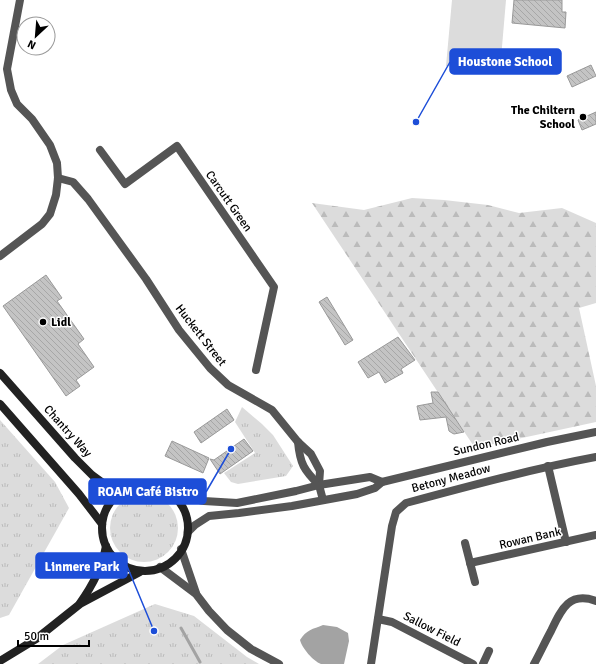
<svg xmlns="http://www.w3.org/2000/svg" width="596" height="664" viewBox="0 0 596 664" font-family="Signika,sans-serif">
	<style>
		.grass { fill: url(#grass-tufts) }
		.forest { fill: url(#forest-firs) }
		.garden { fill: #dcdcdc }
		.water { fill: #a3a3a3 }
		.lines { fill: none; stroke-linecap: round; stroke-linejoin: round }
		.stream { stroke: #a3a3a3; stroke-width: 3 }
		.building { fill: url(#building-back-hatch); stroke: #999 }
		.minor { stroke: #555; stroke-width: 8 }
		.tertiary { stroke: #555; stroke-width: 8 }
		.secondary { stroke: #222; stroke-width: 8 }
		.poi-dot { fill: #000; stroke: #fff; stroke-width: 1.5 }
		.labels { text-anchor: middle; stroke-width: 3; stroke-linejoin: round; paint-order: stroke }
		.poi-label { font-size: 12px; font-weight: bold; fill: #000; stroke: #fff; text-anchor: end }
		.street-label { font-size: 12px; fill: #000; stroke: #fff }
		.leader { fill: none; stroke: #1d4ed8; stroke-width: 1.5 }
		.callout-dot { fill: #1d4ed8; stroke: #fff; stroke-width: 1.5 }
		.callout { fill: #1d4ed8; stroke: #1d4ed8; stroke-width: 1.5 }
		.callout-label { font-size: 13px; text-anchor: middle; font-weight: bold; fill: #fff }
	</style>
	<defs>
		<pattern id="grass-tufts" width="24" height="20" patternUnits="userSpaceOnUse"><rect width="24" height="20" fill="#dcdcdc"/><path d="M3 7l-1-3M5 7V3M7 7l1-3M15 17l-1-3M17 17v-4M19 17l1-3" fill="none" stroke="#bbb"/></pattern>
		<pattern id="forest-firs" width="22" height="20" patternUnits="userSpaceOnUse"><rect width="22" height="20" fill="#dcdcdc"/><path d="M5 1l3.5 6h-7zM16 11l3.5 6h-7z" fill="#bbb"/></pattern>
		<pattern id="building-back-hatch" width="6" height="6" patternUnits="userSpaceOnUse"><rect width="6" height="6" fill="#c4c4c4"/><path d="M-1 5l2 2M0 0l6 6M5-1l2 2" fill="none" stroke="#a7a7a7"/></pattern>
	</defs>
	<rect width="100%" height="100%" fill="#fff"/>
	<g class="grass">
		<path d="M242,407L262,424L273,435L293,466L286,476L238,484L231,482L224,473L255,453L235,422Z"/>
		<path d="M0,420L55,482L69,508L9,615L0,618Z"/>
		<circle cx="144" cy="528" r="34"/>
		<path d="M155,604L194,616L247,657L259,664H38L63,645Z"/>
	</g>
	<path class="forest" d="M412,198L444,200L488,205L519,213L562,208L596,223V303L579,308L596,386V422L475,448L312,203L364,210Z"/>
	<path class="garden" d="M452,0H506L500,70L446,66Z"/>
	<path class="water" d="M323,625L337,627L348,633L349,641L344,664C338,664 328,664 321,664C313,661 302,648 300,640C306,630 313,629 323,625Z"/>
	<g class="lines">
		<path class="stream" d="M181,628L200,662"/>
	</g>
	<g class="building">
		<path d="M514,0H562V12H566L565,28L512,23Z"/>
		<path d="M591,65L596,76L572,87L567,76Z"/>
		<path d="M596,112V124L582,130L578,120Z"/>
		<path d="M46,275L62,298L57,301L84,339L78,344L94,367L76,380L80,386L66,396L3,306Z"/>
		<path d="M327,297L353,340L345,345L319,302Z"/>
		<path d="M398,337L415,360L401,369L403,373L385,383L379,372L368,378L358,362Z"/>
		<path d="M431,392H438L464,432L454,434L452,433L449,431L446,417L420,420L417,406L433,403Z"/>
		<path d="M227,409L234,420L201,443L194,432Z"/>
		<path d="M244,439L253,451L220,474L210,459L214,460Z"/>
		<path d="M172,441L209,458L203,473L165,456Z"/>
	</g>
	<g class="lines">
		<g class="minor">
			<path d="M100,150L125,184L177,146L274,287L256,370"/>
			<path d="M58,178L73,182L88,199L146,279L179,330L210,368L228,385L272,410L298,442L311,454L320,471L319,485L323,500"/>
			<path d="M0,256L42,224L50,214L56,195L58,178L57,163L50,145L32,119L17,104L11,90L7,69L20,0"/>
			<path d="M298,442C300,464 304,470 319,485"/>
			<path d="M548,466L566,542"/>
			<path d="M465,543L475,582"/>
			<path d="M181,549L196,593"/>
			<path d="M470,563L596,535"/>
			<path d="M160,567L196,594L209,611L227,630L251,649L279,664"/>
			<path d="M378,619L392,622L473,664"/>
			<path d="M371,664L392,526L396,512L406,503C469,486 532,469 596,457"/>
			<path d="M483,664L489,651"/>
			<path d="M534,664C540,653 545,642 551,631C561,610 569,591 596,601"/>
		</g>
		<g class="tertiary">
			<path d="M170,494L204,501L237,503L296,491L319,485L370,477L382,482"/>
			<path d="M188,532L195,525L209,516L239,513L292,506L357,494L375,488L382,482L547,442L596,432"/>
		</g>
		<g class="secondary">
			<path d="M0,373L75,458L92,475L103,483L114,488H128"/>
			<path d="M0,404L79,494L102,524"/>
			<circle cx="145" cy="528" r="43"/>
			<path d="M80,603C93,585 102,568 106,546"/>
			<path d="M0,661L36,639L80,604L140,572"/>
		</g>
	</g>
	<g class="poi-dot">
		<circle cx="583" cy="117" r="4"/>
		<circle cx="43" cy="322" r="4"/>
	</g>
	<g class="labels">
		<g class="poi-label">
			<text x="575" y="114">The Chiltern<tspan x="575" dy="14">School</tspan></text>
			<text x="51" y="326" text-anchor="start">Lidl</text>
		</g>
		<g class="street-label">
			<text transform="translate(229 201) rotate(55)" y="4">Carcutt Green</text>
			<text transform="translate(201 335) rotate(52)" y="4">Huckett Street</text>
			<text transform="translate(68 431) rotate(48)" y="4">Chantry Way</text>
			<text transform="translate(486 444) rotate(-13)" y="4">Sundon Road</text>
			<text transform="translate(451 478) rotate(-15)" y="4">Betony Meadow</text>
			<text transform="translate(530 538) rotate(-13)" y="4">Rowan Bank</text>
			<text transform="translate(432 629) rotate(27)" y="4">Sallow Field</text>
		</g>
	</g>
	<path class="leader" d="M416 122L450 62M231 449L206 492M154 631L127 566"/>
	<g class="callout-dot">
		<circle cx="416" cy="122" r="4"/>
		<circle cx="231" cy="449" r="4"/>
		<circle cx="154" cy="631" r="4"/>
	</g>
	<g class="callout">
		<rect x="450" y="49" width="111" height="25" rx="4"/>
		<rect x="89" y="479" width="117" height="25" rx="4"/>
		<rect x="36" y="553" width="91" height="25" rx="4"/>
	</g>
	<g class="callout-label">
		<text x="505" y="66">Houstone School</text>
		<text x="148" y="496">ROAM Café Bistro</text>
		<text x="82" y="571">Linmere Park</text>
	</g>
	<g transform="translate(36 36) rotate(206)"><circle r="19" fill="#ffffff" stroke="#999999"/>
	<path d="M0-3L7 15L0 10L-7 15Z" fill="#000000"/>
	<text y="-6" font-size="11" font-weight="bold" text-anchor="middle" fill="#000000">N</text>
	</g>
	<path d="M18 640v6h71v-6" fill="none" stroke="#000000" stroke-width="2"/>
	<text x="24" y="640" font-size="12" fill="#000000" stroke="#ffffff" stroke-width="3" paint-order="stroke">50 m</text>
</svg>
